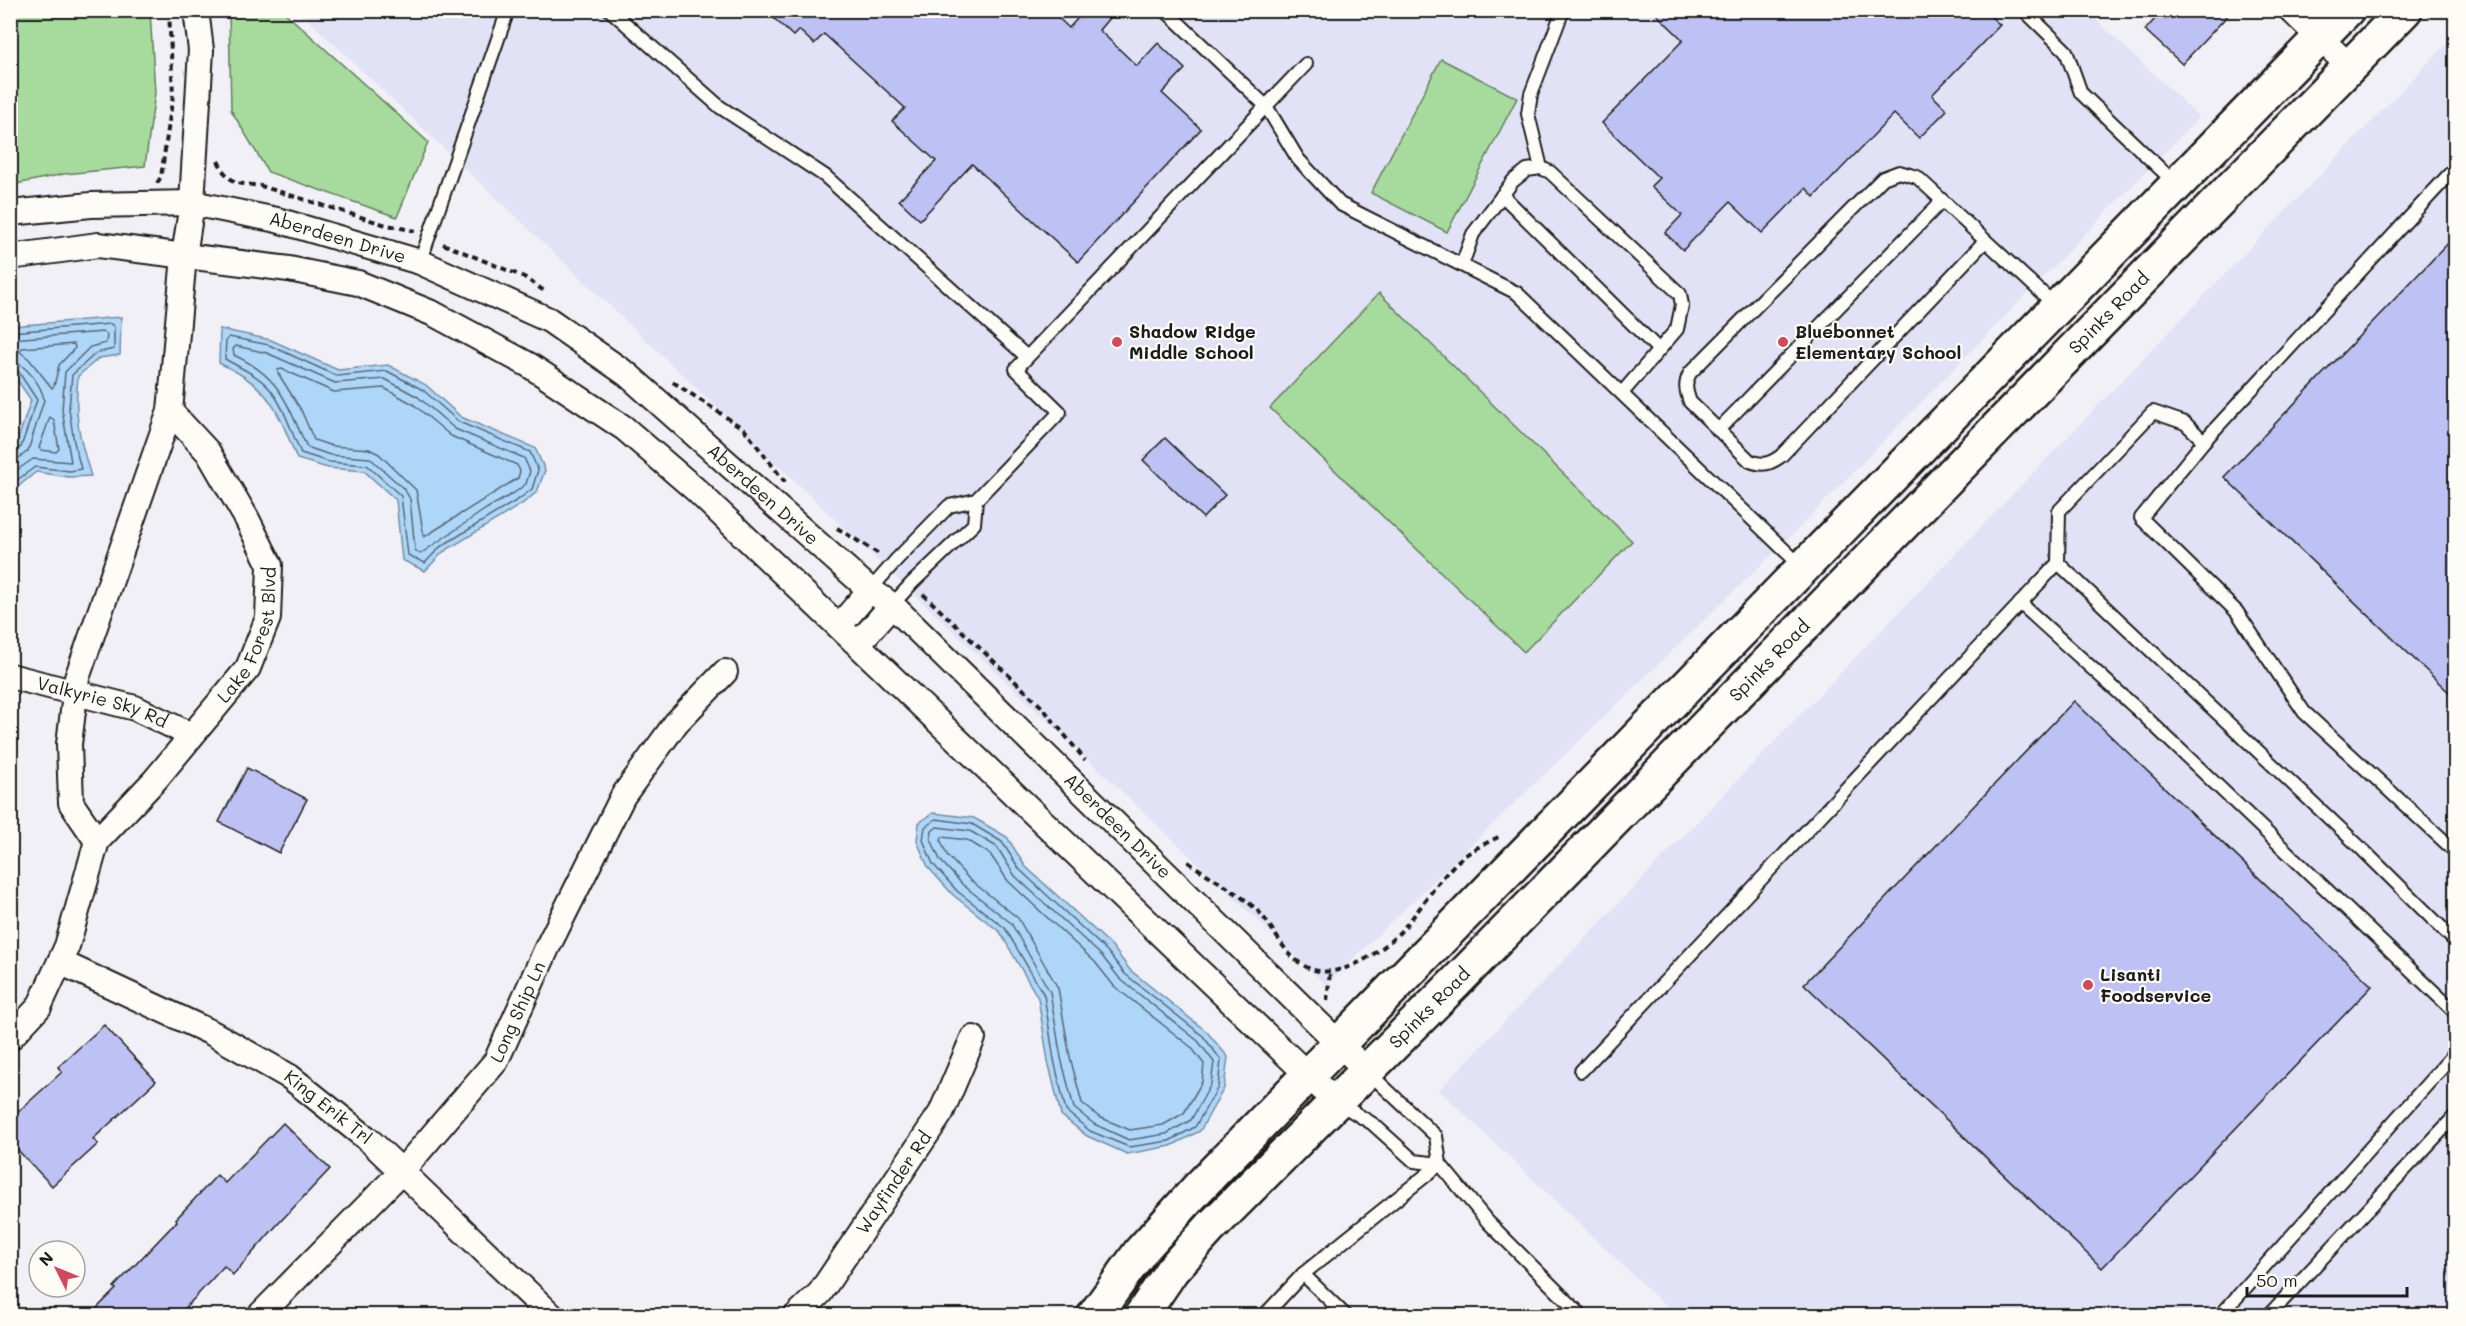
<svg xmlns="http://www.w3.org/2000/svg" width="2466" height="1326" viewBox="0 0 2466 1326" font-family="Mali,sans-serif">
	<style>
		.built { fill: #e1e2f5 }
		.green { fill: #a7db9d; stroke: #627c5c; stroke-width: 1.5 }
		.water { fill: #aed6f8; stroke: #748ca0; stroke-width: 1.5 }
		.lines { fill: none; stroke-linecap: round; stroke-linejoin: round }
		.shore { stroke: #566674; stroke-width: 1.5 }
		.building { fill: #bdc1f3; stroke: #1c1c1c; stroke-width: 1.5 }
		.service-casing { stroke: #1c1c1c; stroke-width: 16 }
		.minor-casing { stroke: #1c1c1c; stroke-width: 28 }
		.secondary-casing { stroke: #1c1c1c; stroke-width: 38 }
		.path { stroke: #1c1c1c; stroke-width: 4; stroke-dasharray: 6 4.5; stroke-linecap: butt }
		.service { stroke: #fdfcf7; stroke-width: 12 }
		.minor { stroke: #fdfcf7; stroke-width: 24 }
		.secondary { stroke: #fdfcf7; stroke-width: 33 }
		.poi-dot { fill: #d1495b; stroke: #fdfcf7; stroke-width: 2 }
		.labels { text-anchor: middle; stroke-width: 4.5; stroke-linejoin: round; paint-order: stroke }
		.street-label { font-size: 18px; fill: #1c1c1c; stroke: #fdfcf7 }
		.poi-label { font-size: 18px; font-weight: bold; fill: #1c1c1c; stroke: #fdfcf7; text-anchor: start }
	</style>
	<rect width="100%" height="100%" fill="#f0f0f6"/>
	<filter id="ink" filterUnits="userSpaceOnUse"><feTurbulence type="fractalNoise" baseFrequency=".0167" numOctaves="2"/><feDisplacementMap in="SourceGraphic" scale="12" xChannelSelector="R" yChannelSelector="G"/><feConvolveMatrix kernelMatrix="1 2 1 2 8 2 1 2 1" color-interpolation-filters="sRGB"/></filter>
	<g filter="url(#ink)">
		<g class="built">
			<path d="M299,11H2087L2199,117L1787,540L1326,985Z"/>
			<path d="M2455,35V1315H1675L1439,1090Z"/>
		</g>
		<g class="green">
			<path d="M10,11H150L155,93L145,166L64,174L11,185Z"/>
			<path d="M229,11H283L428,142L397,217L268,172L231,110Z"/>
			<path d="M1441,59L1517,98L1447,232L1371,193Z"/>
			<path d="M1379,293L1632,541L1524,652L1270,408Z"/>
		</g>
		<g class="water">
			<path d="M121,317L120,355L99,358L78,376C74,416 79,438 91,476L69,477L36,472L14,490L11,496V448L16,445L31,400L11,371V326Z"/>
			<path d="M220,329L271,340L338,370L388,365L426,385L461,417L535,448L545,470L537,492L522,504L443,552L425,571L402,560L396,500L364,471L328,468L297,459C277,409 270,386 219,363Z"/>
			<path d="M933,813L974,818L1007,837L1025,866L1112,946L1130,970L1207,1032L1228,1057L1224,1088L1200,1131L1171,1146L1127,1154L1087,1136L1061,1115L1048,1061L1038,998L1000,932L953,895L928,867L917,841L919,823Z"/>
		</g>
		<g class="lines">
			<g class="shore">
				<path d="M10,332L111,324L114,327V349L96,353L72,375L69,409L74,442L81,469L70,471L35,467L10,485"/>
				<path d="M229,337L269,345L337,376L387,371L423,390L459,422L530,452L538,470L532,489L519,499L440,547L425,563L408,555L401,496L367,465L329,462L301,453C291,432 285,407 269,388C258,375 240,368 225,359L226,340Z"/>
				<path d="M10,339L104,332L107,335L106,343L90,347L65,372L62,410L71,462L33,459L10,475"/>
				<path d="M74,344L75,348L59,365L54,386L52,388L29,359L19,351L22,348Z"/>
				<path d="M236,346L267,353L335,383L385,379L418,397L455,429L524,458L530,471L526,484L514,493L486,509L420,554L415,550L410,499L405,490L370,458L330,455L307,447C286,403 282,378 234,355L233,349Z"/>
				<path d="M10,361C25,362 42,386 44,400L28,451L19,458L10,460"/>
				<path d="M10,368L18,371L37,400L21,447L10,453"/>
				<path d="M282,369L334,392L384,388L413,404L451,436L517,465L520,471L518,478L424,537L416,490L379,454L369,449L332,446L314,440L301,410L278,373V370Z"/>
				<path d="M50,417L54,420L59,449L56,452L41,450L39,448Z"/>
				<path d="M936,819L972,824L1002,842L1020,870L1107,951L1125,974L1203,1036L1221,1060L1218,1087L1195,1127L1169,1141L1129,1147L1090,1131L1066,1111L1054,1060L1044,995L1005,928L957,891L933,864L923,840L925,827Z"/>
				<path d="M937,827L970,831L997,847L1015,876L1102,956L1120,979L1198,1041L1214,1062L1211,1084L1191,1120L1166,1134L1129,1140L1094,1124L1074,1108L1061,1058L1050,992L1011,923L963,885L940,860L931,839L932,831Z"/>
				<path d="M942,837L967,840L990,854L1008,881L1095,962L1114,986L1191,1047L1204,1064L1202,1082L1184,1113L1163,1125L1130,1130L1099,1117L1082,1103L1070,1057L1058,988L1018,918L969,879L947,855L941,841Z"/>
			</g>
		</g>
		<g class="building">
			<path d="M765,10H1050L1069,28L1085,10H1116L1099,30L1137,66L1158,43L1185,69L1162,93L1201,129L1078,262L972,164L920,220L899,200L936,161L892,121L905,108L824,34L814,44L799,30L793,36Z"/>
			<path d="M1652,10H1984L2000,25L1932,95L1947,110L1919,138L1894,114L1814,197L1806,188L1762,233L1730,202L1683,250L1665,233L1682,215L1651,186L1659,178L1602,123L1683,40Z"/>
			<path d="M2146,10H2233L2182,64L2145,30L2155,19Z"/>
			<path d="M2456,235V699L2224,477Z"/>
			<path d="M1165,438L1225,495L1203,518L1143,460Z"/>
			<path d="M2074,701L2372,986L2102,1268L1804,984Z"/>
			<path d="M247,768L307,799L279,853L219,822Z"/>
			<path d="M104,1025L156,1081L93,1139L98,1144L52,1186L10,1142V1119L62,1072L58,1067Z"/>
			<path d="M283,1123L330,1169L277,1225L233,1275L224,1266L178,1316H89L116,1289L114,1287L177,1221L176,1219L217,1175L225,1183Z"/>
		</g>
		<g class="lines">
			<g class="service-casing">
				<g id="service">
					<path d="M610,10L720,107L825,176L1027,357"/>
					<path d="M1165,10L1266,106L1298,159L1340,204L1517,293L1802,567"/>
					<path d="M2024,10L2066,51L2081,93L2175,183"/>
					<path d="M1541,168L1528,114L1531,94L1563,10"/>
					<path d="M1502,195L1659,350"/>
					<path d="M1985,241L1781,456C1770,464 1763,466 1750,461L1690,402C1686,391 1684,384 1690,373L1883,178L1899,172L1917,177L2056,306"/>
					<path d="M420,262L508,10"/>
					<path d="M1462,265L1473,234L1513,181L1527,170L1541,168L1550,172L1680,294L1682,305L1677,329L1622,393"/>
					<path d="M1718,430L1942,201"/>
					<path d="M2204,441L2456,167"/>
					<path d="M2058,563L2059,511L2153,412L2185,423L2204,441L2141,518L2237,612L2304,712L2456,852"/>
					<path d="M870,590L897,559L949,506L976,500L1060,412L1016,369L1306,64"/>
					<path d="M2020,603L2137,709L2456,1013"/>
					<path d="M892,605L912,583L974,524L976,500"/>
					<path d="M1581,1071L2058,563L2363,850L2456,942"/>
					<path d="M1368,1072L1436,1136L1440,1164L1488,1222L1582,1316"/>
					<path d="M1337,1102L1373,1124L1414,1161L1440,1164"/>
					<path d="M1303,1274L1346,1316"/>
					<path d="M1264,1316L1303,1274L1440,1164"/>
					<path d="M2220,1316L2456,1052"/>
					<path d="M2268,1316L2456,1115"/>
				</g>
			</g>
			<g class="minor-casing">
				<g id="minor">
					<path d="M2291,10L2350,67"/>
					<path id="s1" d="M10,213L91,205L192,203L277,220L420,262L549,320L628,375L870,590L892,605L1367,1071"/>
					<path d="M10,257L98,245L289,269L358,283L434,314L529,365L624,428L696,490L1336,1102"/>
					<path d="M840,625L870,590"/>
					<path d="M858,644L892,605"/>
					<path id="s2" d="M10,676L135,708L191,735"/>
					<path d="M97,841L71,803L69,744L77,678L170,411L184,256L192,203L201,50L196,10"/>
					<path id="s3" d="M60,962L212,1033L290,1077L370,1141L552,1316"/>
					<path id="s4" d="M10,1038L39,1007L67,946L97,841L155,780L248,668L268,618L270,565L247,519L208,452L170,411"/>
					<path id="s5" d="M259,1316L402,1171L496,1061L547,948L623,796L676,723L725,672"/>
					<path id="s6" d="M796,1316L820,1293L941,1113L973,1038"/>
				</g>
			</g>
			<g class="secondary-casing">
				<g id="secondary">
					<path d="M1094,1316L1140,1252L1199,1187L2347,10"/>
					<path id="s7" d="M1141,1316L1172,1270L1211,1227L1456,982L2405,10"/>
				</g>
			</g>
			<g class="path">
				<path d="M218,161L224,172L235,183L261,186L383,224L415,231"/>
				<path d="M157,183L161,177L173,95L169,10"/>
				<path d="M443,244L524,277L547,293"/>
				<path d="M673,382L744,429L785,482"/>
				<path d="M837,528L879,554"/>
				<path d="M923,594L1042,707L1085,760"/>
				<path d="M1188,862C1210,877 1236,891 1256,909C1274,926 1281,952 1303,965C1334,985 1379,954 1400,932C1420,911 1434,885 1455,864C1466,852 1487,843 1502,835"/>
				<path d="M1327,1001L1330,972"/>
			</g>
			<use href="#service" class="service"/>
			<use href="#minor" class="minor"/>
			<use href="#secondary" class="secondary"/>
		</g>
	</g>
	<g class="poi-dot">
		<circle cx="1117" cy="342" r="6"/>
		<circle cx="1783" cy="342" r="6"/>
		<circle cx="2088" cy="985" r="6"/>
	</g>
	<g class="labels">
		<g class="street-label">
			<text dy="6" stroke="none"><textPath href="#s1" startOffset="332">Aberdeen Drive</textPath></text>
			<text dy="6" stroke="none"><textPath href="#s7" startOffset="1395">Spinks Road</textPath></text>
			<text dy="6" stroke="none"><textPath href="#s1" startOffset="836">Aberdeen Drive</textPath></text>
			<text dy="6" stroke="none"><textPath href="#s4" startOffset="480">Lake Forest Blvd</textPath></text>
			<text dy="6" stroke="none"><textPath href="#s7" startOffset="909">Spinks Road</textPath></text>
			<text dy="6" stroke="none"><textPath href="#s2" startOffset="96">Valkyrie Sky Rd</textPath></text>
			<text dy="6" stroke="none"><textPath href="#s1" startOffset="1322">Aberdeen Drive</textPath></text>
			<text dy="6" stroke="none"><textPath href="#s7" startOffset="423">Spinks Road</textPath></text>
			<text dy="6" stroke="none"><textPath href="#s5" startOffset="402">Long Ship Ln</textPath></text>
			<text dy="6" stroke="none"><textPath href="#s3" startOffset="306">King Erik Trl</textPath></text>
			<text dy="6" stroke="none"><textPath href="#s6" startOffset="166">Wayfinder Rd</textPath></text>
		</g>
		<g class="poi-label">
			<text x="1129" y="338">Shadow Ridge<tspan x="1129" dy="21">Middle School</tspan></text>
			<text x="1795" y="338">Bluebonnet<tspan x="1795" dy="21">Elementary School</tspan></text>
			<text x="2100" y="981">Lisanti<tspan x="2100" dy="21">Foodservice</tspan></text>
		</g>
	</g>
	<rect width="2466" height="1326" fill="none" stroke="#fdfcf7" stroke-width="36"/>
	<rect x="18" y="18" width="2430" height="1290" fill="none" stroke="#1c1c1c" stroke-width="2" filter="url(#ink)"/>
	<g transform="translate(57 1269) rotate(313)"><circle r="28" fill="#fdfcf7" stroke="#a3a29f" stroke-width="1.5"/>
	<path d="M0-4.5L10 22L0 15L-10 22Z" fill="#d1495b"/>
	<text y="-9" font-size="16" font-weight="bold" text-anchor="middle" fill="#1c1c1c">N</text>
	</g>
	<path d="M2247 1287v9h160v-9" fill="none" stroke="#1c1c1c" stroke-width="3"/>
	<text x="2256" y="1287" font-size="18" fill="#1c1c1c" stroke="#fdfcf7" stroke-width="4.5" paint-order="stroke">50 m</text>
</svg>
